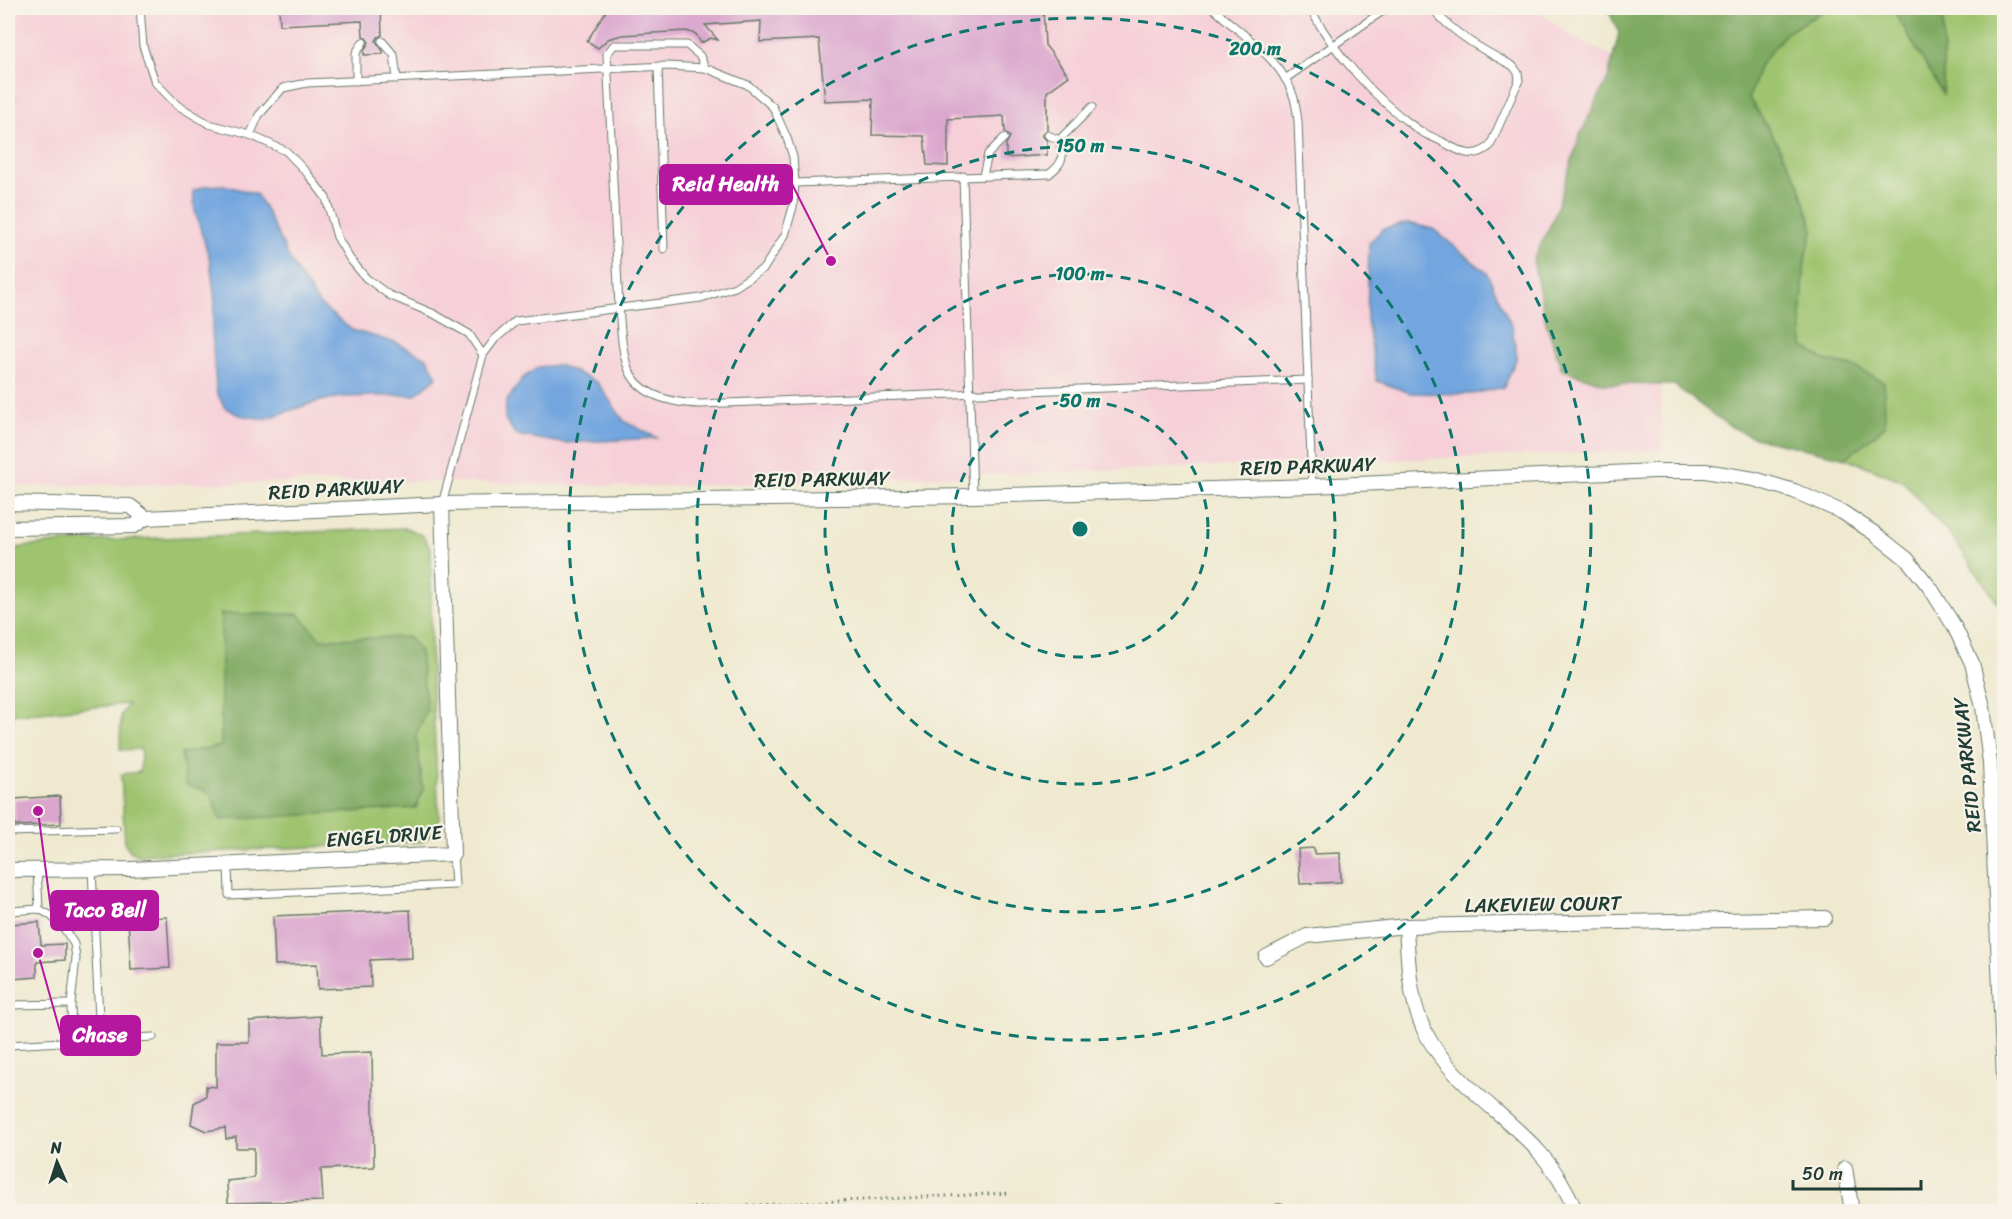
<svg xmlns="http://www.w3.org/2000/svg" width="2012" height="1219" viewBox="0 0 2012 1219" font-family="Sriracha,sans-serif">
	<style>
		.built { fill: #f6cfd8 }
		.green { fill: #9fc46f; stroke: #5f8052; stroke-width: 1.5 }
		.forest { fill: #7faa62; stroke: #4f744b; stroke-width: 1.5 }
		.water { fill: #73a6df; stroke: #49728a; stroke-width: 1.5 }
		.building { fill: #daa6ce }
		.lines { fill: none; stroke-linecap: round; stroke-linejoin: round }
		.service-casing { stroke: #68796a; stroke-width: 9 }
		.minor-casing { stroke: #68796a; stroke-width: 16 }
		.path { stroke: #68796a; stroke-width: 3; stroke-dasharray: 1.5 4.5; stroke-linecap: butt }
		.service { stroke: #fff; stroke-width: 7 }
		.minor { stroke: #fff; stroke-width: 14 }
		.ring { fill: none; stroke: #0f766e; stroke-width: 3; stroke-dasharray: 10 8 }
		.labels { text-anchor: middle; stroke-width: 4.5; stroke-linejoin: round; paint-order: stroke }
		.street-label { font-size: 20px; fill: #1f3d34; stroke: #f7f3e8 }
		.centre { fill: #0f766e; stroke: #f7f3e8; stroke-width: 3 }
		.ring-label { font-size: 18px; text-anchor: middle; font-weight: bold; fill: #0f766e; stroke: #f7f3e8; stroke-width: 4.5; stroke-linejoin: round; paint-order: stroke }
		.leader { fill: none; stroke: #b5179e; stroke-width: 2 }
		.callout-dot { fill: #b5179e; stroke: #f7f3e8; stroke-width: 2 }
		.callout { fill: #b5179e; stroke: #b5179e; stroke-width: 2 }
		.callout-label { font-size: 21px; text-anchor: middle; font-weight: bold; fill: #fff }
	</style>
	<rect width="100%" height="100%" fill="#f7f3e8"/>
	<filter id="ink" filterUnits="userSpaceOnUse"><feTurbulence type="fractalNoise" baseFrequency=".0167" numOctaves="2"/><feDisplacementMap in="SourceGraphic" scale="12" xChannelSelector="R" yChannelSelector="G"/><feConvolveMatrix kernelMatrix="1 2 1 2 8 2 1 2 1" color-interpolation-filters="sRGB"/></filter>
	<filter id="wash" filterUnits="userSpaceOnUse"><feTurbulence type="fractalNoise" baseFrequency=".008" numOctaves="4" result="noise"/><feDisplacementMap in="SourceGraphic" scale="24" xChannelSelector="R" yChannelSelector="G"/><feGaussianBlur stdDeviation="1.35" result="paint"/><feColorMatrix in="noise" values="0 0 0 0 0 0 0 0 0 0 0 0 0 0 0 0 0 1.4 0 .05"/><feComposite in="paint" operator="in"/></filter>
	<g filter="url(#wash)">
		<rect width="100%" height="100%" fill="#efe9cf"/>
		<path class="built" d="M8,8H1534L1573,37L1646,73L1663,450L656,487L401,481L8,486Z"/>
		<g class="green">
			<path d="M1829,8H1892L1943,93V8H2004V612L1955,541L1903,481L1846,458L1885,426L1852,366L1824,360L1803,346L1801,317L1805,259L1813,230L1799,183L1774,138L1749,98L1759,66L1786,33Z"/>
			<path d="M406,528L422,535L431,549V667L439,817L437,830L422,842L140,855L132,853L125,844L121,774L140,772L141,749L120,750L121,715L128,704L8,715V549L65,542Z"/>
		</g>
		<g class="forest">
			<path d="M1607,8H1828L1786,33L1759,66L1749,98L1774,138L1799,183L1813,230L1805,259L1801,317L1803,346L1824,360L1852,366L1884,382L1885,426L1846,458L1752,437L1726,424L1674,385L1606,384L1562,370L1546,323L1533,260L1553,220L1580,135L1608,78L1619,33Z"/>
			<path d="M1892,8H1943V94Z"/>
			<path d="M221,614H299L320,639L409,637L420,652L427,710L416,735L423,789L416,808L220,820L210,792L186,785L181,753L221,746Z"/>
		</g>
		<g class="water">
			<path d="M224,185L256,194L267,212L291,262L319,304L352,330L397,343L427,358L437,377L415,395L340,397L316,402L265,419L239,415L224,407L216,390L212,330L215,302L210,260L195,211L193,191L206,186Z"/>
			<path d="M1408,223L1433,229L1487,273L1512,327L1517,357L1504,387L1472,394L1410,393L1377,381L1367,320L1369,243L1383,229Z"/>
			<path d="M559,365L597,382L624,421L657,438L563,443L516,435L505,419L506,402L523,378L539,367Z"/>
		</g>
		<g id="blocks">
			<g class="building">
				<path d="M279,8H381L382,35L378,37L376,41L383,51V54L364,55V51L369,42L366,38L363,36L362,21L280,25Z"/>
				<path d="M608,8H1043L1045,45L1069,76L1047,92V130L1042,135L1047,141V155L1006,158V144L1010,137L1005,132L1004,116L948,119V166L927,165L924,136L872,135L873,99L825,101L819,39L760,42L761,21L705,25L718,40L711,38L701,43L696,34L686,31L622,35L608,39L598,48L587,41Z"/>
				<path d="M60,796L61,824L15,826L14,799Z"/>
				<path d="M1314,848V854L1340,853L1341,882L1300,884L1298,849Z"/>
				<path d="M410,910L412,958L370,960L371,987L318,989L317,964L275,965L273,916Z"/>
				<path d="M167,917L170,968L131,970L128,919Z"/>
				<path d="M39,922L41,945L65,944V960L37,962V977L13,979L10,924Z"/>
				<path d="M320,1016L322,1054L372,1052L374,1167L321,1169L323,1201L228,1203L227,1181L254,1178V1148H236V1137L226,1139L225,1128L206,1131L191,1124L194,1103L206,1096V1086L216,1087V1042H249V1021Z"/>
			</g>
		</g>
	</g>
	<g filter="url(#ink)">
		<use href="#blocks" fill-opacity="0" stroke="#68796a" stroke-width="1.5"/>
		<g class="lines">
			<g class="service-casing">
				<g id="service">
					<path d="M140,8L143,46L155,82L177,105L209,124L250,135L286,151L307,173L326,198L337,237L350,259L366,278L389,295L434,314L469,334L483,355"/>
					<path d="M1213,8C1241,35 1282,58 1294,98C1296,105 1297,114 1298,121L1312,486"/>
					<path d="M1310,8C1333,52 1375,99 1416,128C1423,134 1433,137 1441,141C1459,151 1472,161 1490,146L1519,80L1518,73L1513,66C1483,50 1453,34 1432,8"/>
					<path d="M382,41L394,55L397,79"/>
					<path d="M658,66L664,249"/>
					<path d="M705,68L700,56L687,45H614L607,54L619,308C621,327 621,350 628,368C639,397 673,403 700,404L1308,380"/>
					<path d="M1285,79L1387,8"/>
					<path d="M356,81V53L363,42"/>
					<path d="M250,135L259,115L283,88L307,83L667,66L705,68L748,85L773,107L787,138L793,157L795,183L793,207L785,235L764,268L735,287L701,298L516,321L495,339L483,355L442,504"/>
					<path d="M1059,140L1092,107"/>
					<path d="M963,176L973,496"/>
					<path d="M983,176L988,154L1004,138"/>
					<path d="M795,183L1049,174C1064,163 1064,157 1059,140L1048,135"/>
					<path d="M8,832L116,829"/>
					<path d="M228,865L229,895L455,885L453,854"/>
					<path d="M92,869L100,1041"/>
					<path d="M37,870L39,909"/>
					<path d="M10,911L39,909L50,915L63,927L74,944L76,958L71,1004L72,1042"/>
					<path d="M8,912L9,870"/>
					<path d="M8,1005L71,1004"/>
					<path d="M8,1045L153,1037"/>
				</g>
			</g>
			<g class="minor-casing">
				<g id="minor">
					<path d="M8,503L130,506L146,518"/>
					<path d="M8,528L134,526L146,518L442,504L973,496L1312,486L1655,471H1705L1754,479L1794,491L1842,512L1874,533L1907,559L1931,589L1954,626L1972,663L1983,707L1990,763L2004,1079"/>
					<path d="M8,870L131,869L453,854L442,504"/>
					<path d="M1406,926C1408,962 1409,997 1424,1030C1450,1082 1503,1111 1540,1153C1556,1171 1567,1190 1576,1212"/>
					<path d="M1266,957L1307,936L1406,926L1825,918"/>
					<path d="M1845,1168L1852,1212"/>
					<path d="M1279,1211L1280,1212"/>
				</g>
			</g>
			<path class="path" d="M604,1212L1011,1193"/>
			<use href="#service" class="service"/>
			<use href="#minor" class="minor"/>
		</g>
	</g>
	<g class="ring">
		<circle cx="1080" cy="529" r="128"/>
		<circle cx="1080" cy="529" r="255"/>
		<circle cx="1080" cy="529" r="383"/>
		<circle cx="1080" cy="529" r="511"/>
	</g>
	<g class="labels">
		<g class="street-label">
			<text transform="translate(1308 466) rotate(-2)" y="7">REID PARKWAY</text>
			<text transform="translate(822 479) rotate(-1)" y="7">REID PARKWAY</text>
			<text transform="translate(336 489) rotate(-3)" y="7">REID PARKWAY</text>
			<text transform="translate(1967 765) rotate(-96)" y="7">REID PARKWAY</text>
			<text transform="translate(384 836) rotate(-4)" y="7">ENGEL DRIVE</text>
			<text transform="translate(1543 904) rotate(-1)" y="7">LAKEVIEW COURT</text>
		</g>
	</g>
	<circle cx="1080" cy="529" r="9" class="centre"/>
	<g class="ring-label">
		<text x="1255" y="55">200 m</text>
		<text x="1080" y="152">150 m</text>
		<text x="1080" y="280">100 m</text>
		<text x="1080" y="407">50 m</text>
	</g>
	<path class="leader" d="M831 261L792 184M38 811L51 910M38 953L61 1035"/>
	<g class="callout-dot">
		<circle cx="831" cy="261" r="6"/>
		<circle cx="38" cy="811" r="6"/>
		<circle cx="38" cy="953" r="6"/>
	</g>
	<g class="callout">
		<rect x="660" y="165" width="132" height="39" rx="6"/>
		<rect x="51" y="891" width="107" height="39" rx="6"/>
		<rect x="61" y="1016" width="79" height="39" rx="6"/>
	</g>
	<g class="callout-label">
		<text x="726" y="191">Reid Health</text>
		<text x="105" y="917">Taco Bell</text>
		<text x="100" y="1042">Chase</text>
	</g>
	<rect width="2012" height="1219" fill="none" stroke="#f7f3e8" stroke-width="30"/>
	<g transform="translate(57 1162) rotate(357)" stroke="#f7f3e8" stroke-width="4.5" paint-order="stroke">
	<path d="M0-4.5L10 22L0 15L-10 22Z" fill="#1f3d34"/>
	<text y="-9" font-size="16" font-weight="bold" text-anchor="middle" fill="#1f3d34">N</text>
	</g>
	<path d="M1793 1180v9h128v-9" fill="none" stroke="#1f3d34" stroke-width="3"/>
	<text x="1802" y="1180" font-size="18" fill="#1f3d34" stroke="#f7f3e8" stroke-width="4.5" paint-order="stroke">50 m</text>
</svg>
